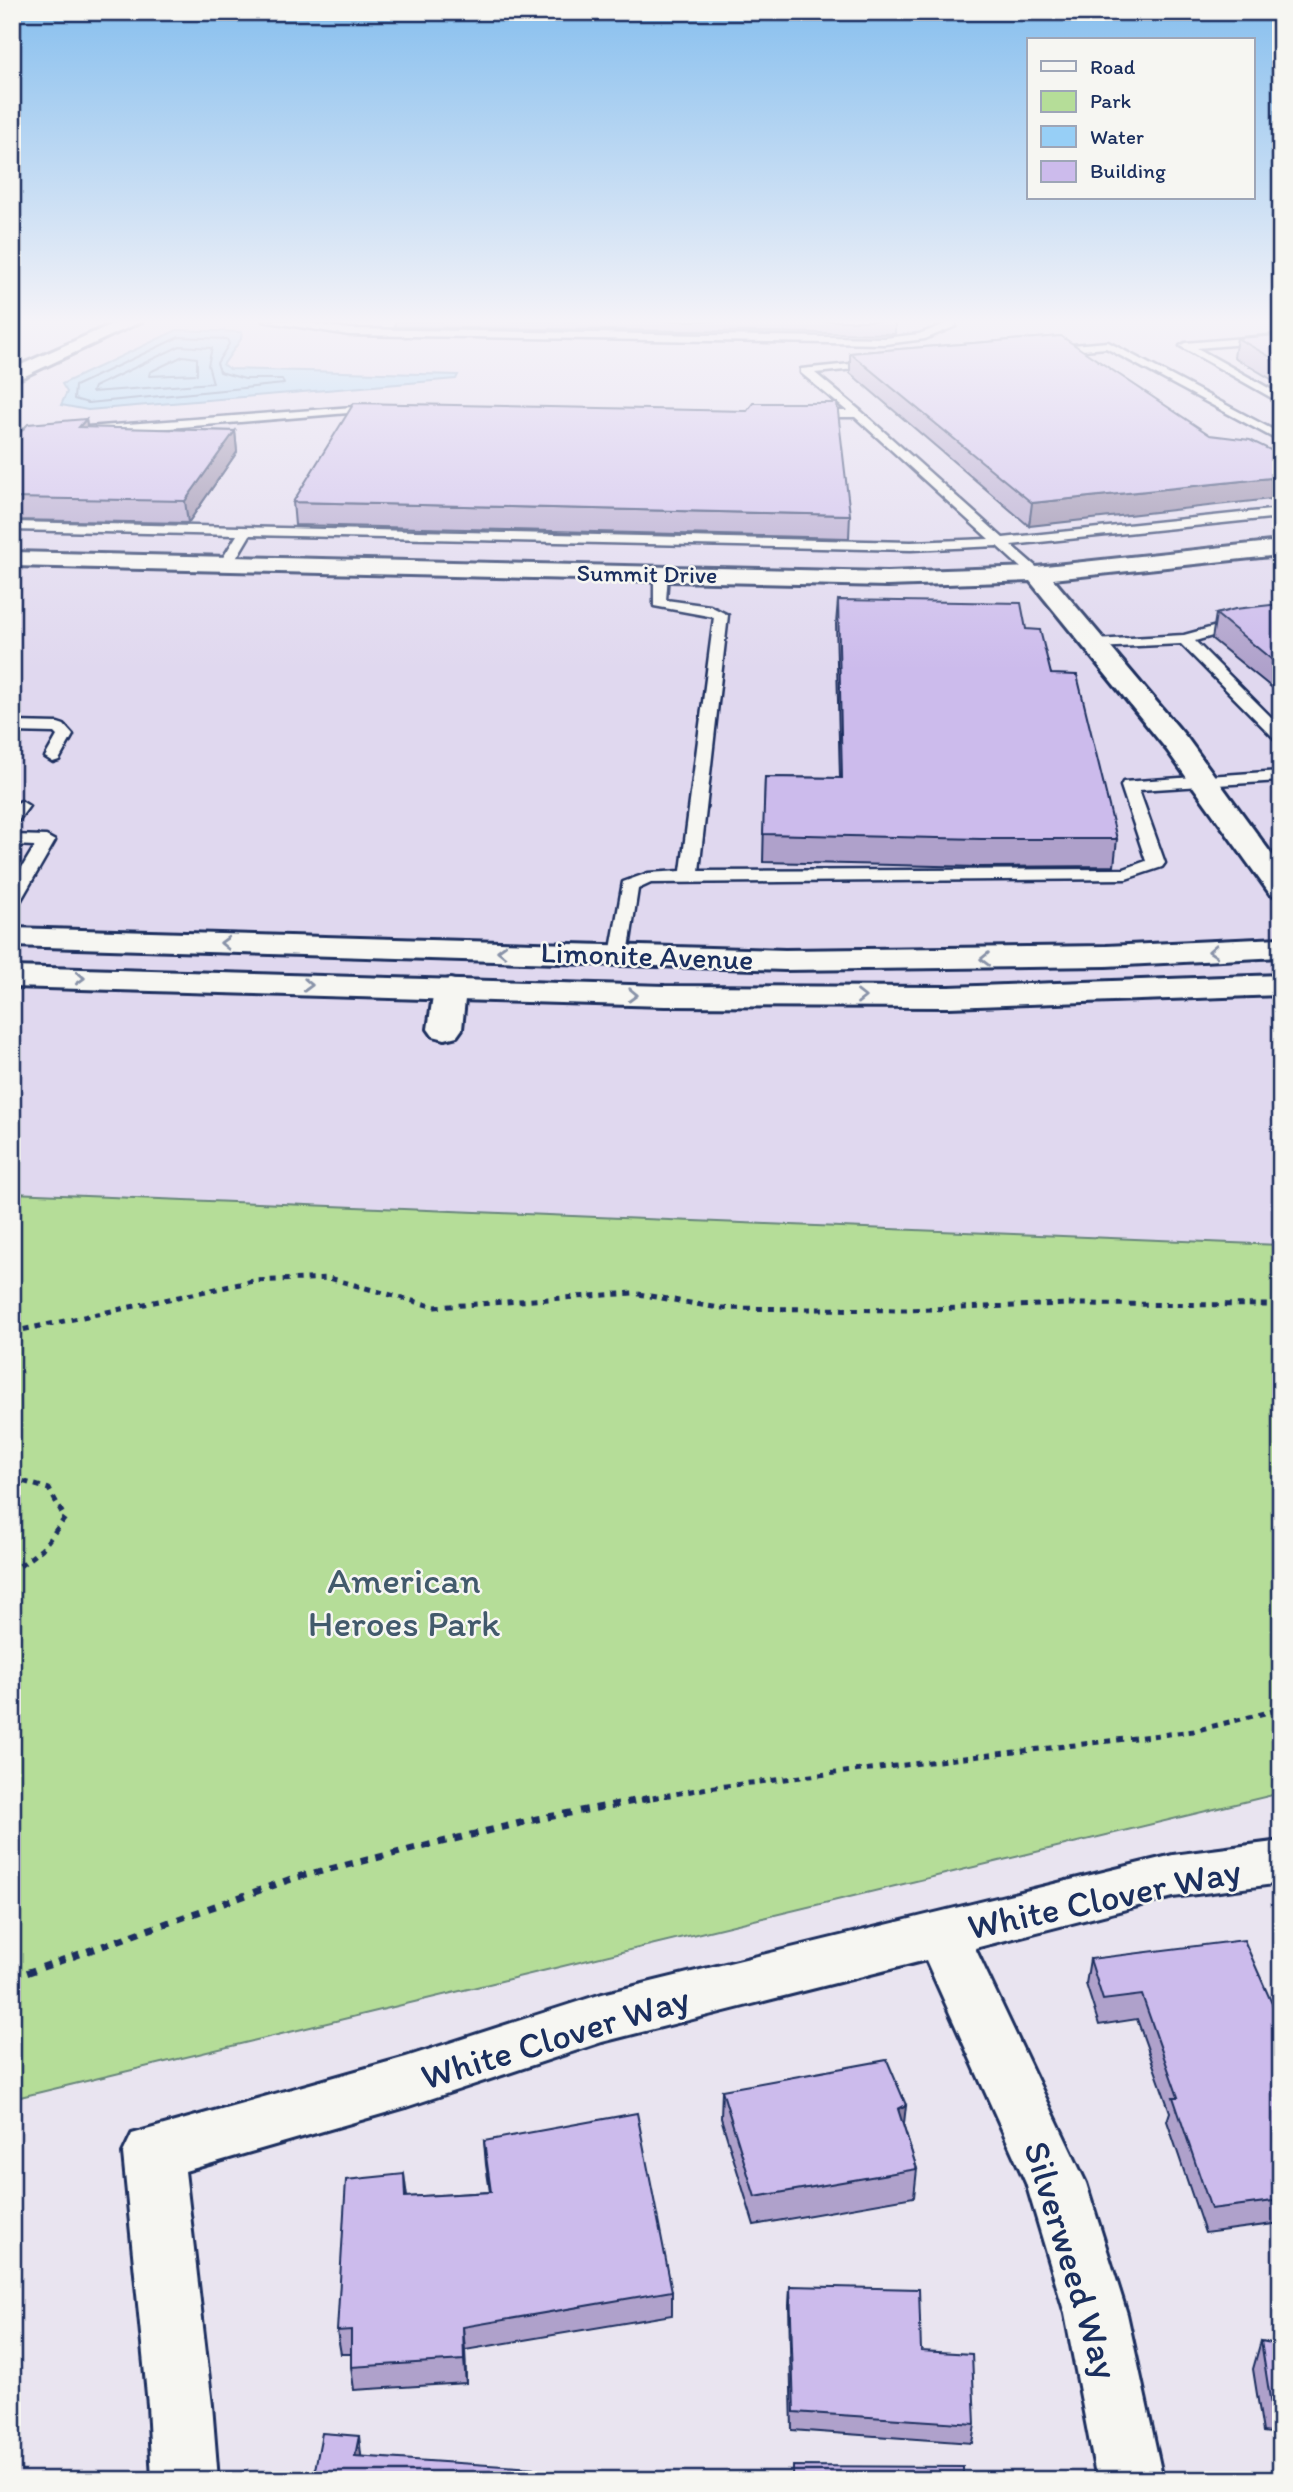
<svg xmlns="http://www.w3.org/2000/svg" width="1293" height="2492" viewBox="0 0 1293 2492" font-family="Itim,sans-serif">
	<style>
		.built { fill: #e0d8ef }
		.green { fill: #b5dd98; stroke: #68867b; stroke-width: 2 }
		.water { fill: #97cff6; stroke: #658fb9; stroke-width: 2 }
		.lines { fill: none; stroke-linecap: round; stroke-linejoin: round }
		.shore { stroke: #4d6f9b; stroke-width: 2 }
		.lane-casing { stroke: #1b2f5e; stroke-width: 5 }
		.street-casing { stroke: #1b2f5e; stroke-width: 6 }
		.secondary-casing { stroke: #1b2f5e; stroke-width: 6 }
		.path-far1 { stroke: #1b2f5e; stroke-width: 5; stroke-dasharray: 6 6; stroke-linecap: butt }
		.path { stroke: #1b2f5e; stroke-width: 7; stroke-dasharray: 8 8; stroke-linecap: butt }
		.lane { fill: #f6f6f2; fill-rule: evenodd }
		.street { fill: #f6f6f2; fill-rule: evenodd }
		.secondary { fill: #f6f6f2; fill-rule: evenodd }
		.wall { fill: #afa1cb; stroke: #1b2f5e; stroke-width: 2 }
		.shaded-wall { fill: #8f83a5; stroke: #1b2f5e; stroke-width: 2 }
		.building { fill: #ccbbec; stroke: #1b2f5e; stroke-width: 2 }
		.oneway { stroke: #8892a8 }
		.labels { text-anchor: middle; stroke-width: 5; stroke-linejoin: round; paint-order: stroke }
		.far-street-label { font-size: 24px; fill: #1b2f5e; stroke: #f6f6f2 }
		.street-label { font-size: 30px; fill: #1b2f5e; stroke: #f6f6f2 }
		.near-park-label { font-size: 37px; fill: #425a6c; stroke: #f6f6f2 }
		.near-street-label { font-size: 37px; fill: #1b2f5e; stroke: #f6f6f2 }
	</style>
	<rect width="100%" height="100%" fill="#e9e4f0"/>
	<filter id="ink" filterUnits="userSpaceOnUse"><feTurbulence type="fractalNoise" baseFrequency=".0143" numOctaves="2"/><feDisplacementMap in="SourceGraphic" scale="14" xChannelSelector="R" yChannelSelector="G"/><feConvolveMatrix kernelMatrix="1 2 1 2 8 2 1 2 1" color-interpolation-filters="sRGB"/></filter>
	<g filter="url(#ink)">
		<path class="built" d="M12,321H1281V1245L12,1193Z"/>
		<path class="green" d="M12,1193L1281,1245V1793L12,2099Z"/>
		<path class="water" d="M177,330L242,332L241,339L223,365L230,369L458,375L456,379L88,410L61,405L67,392L62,384Z"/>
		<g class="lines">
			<g class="shore">
				<path d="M179,337L227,339L229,344L217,363L220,372L245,379H282L284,384L88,403L74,399L75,386Z"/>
				<path d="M180,346L212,348L208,365L213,383L92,392L94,387Z"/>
				<path d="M183,356L197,358V374L149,376L150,372Z"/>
			</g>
			<g class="lane-casing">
				<g id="lane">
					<path d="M263,321H294L349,329L885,338L919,334L946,324L945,321H955L956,326L925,339L885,344L349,335Z"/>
					<path d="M1281,335V341L1197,348L1281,395V403L1180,346L1185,343Z"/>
					<path d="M1108,342L1281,434V442L1106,348L1048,353L1043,350L1048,347Z"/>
					<path d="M881,361L886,364L885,366L815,373L862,412L1003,538L1281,509V517L1011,545L1041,571V577H1031L997,546L911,550L250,535L231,567L226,568L219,564L237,535L12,530V522L911,542L989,539L855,417H810L804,414L810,411H847L801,373V369Z"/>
					<path d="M380,405L384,406V410L87,435L81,431L87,427Z"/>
					<path d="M661,570L668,574L666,600L710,606L728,615L699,871L1124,869L1146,861L1121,786L1123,782L1281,771V781L1139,790L1165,863L1162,867L1126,879L651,883L638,889L628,955L626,959H612L610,955L623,882L648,873L681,871L714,617L654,606V574Z"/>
					<path d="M1281,614V622L1247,626L1195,641L1281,727V741L1275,739L1181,644L1095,648L1088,644L1095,640L1184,635L1246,618Z"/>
					<path d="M12,722L58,723L64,725L73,735L59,760L53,762L45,757L57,736L54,733L12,732Z"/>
					<path d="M21,801L29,806L18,821L12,822V806Z"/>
					<path d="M12,835L46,836L55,841L21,900L12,905V884L35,846L12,845Z"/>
				</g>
			</g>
			<g class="street-casing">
				<g id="street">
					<path d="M1281,541V555L1053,579L1187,738L1281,867V897L1270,894L1167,750L1030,581L887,586L12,566V552L887,572L1036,567Z"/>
					<path d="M450,979L462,982L466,989L462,1029L457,1036L445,1039L433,1036L428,1029L434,989L438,982Z"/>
					<path d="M1281,1841V1883L1173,1897L975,1948L1086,2183L1127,2314L1163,2480H1097L1065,2314L1026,2183L926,1960L602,2042L406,2107L185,2171L212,2405L218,2480H152L148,2405L123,2153L132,2134L406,2057L602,1994L1173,1855Z"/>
				</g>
			</g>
			<g class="secondary-casing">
				<g id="secondary">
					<path d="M119,321H142L12,382V369Z"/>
					<path d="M12,928L785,950L1106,946L1281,938V957L1106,966L785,970L12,946Z"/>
					<path d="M12,967L665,986L949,987L1281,975V995L949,1007L665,1006L12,987Z"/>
				</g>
			</g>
			<g class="path-far1">
				<path d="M12,1332L254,1281L329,1278L435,1307L633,1293L719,1308L905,1310L1067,1304L1281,1305"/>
				<path d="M12,1478L49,1489L65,1518L42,1549L12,1572"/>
				<path d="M641,1800L708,1788L1194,1731L1281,1709"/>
			</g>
			<path class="path" d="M12,1978L297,1877L537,1819L651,1798"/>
			<use href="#lane" class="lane"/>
			<use href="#street" class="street"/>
			<use href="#secondary" class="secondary"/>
		</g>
		<g class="wall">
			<path d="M395,321H895V334L395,327Z"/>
			<path d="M1281,335V385L1234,357L1237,338Z"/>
			<path d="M1061,336L1029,526L850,373V353Z"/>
			<path d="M86,419L87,428L235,431L237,452L188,523L12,520V441Z"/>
			<path d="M293,502L850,515L849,538L295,525Z"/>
			<path d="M838,600L1026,629L1051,674L1117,839L1114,866L979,867L763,862L765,777L840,778L836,624Z"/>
			<path d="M1281,604V695L1212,639L1216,614Z"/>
			<path d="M1090,1959L1281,2024V2223L1205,2233L1167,2121L1170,2112L1137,2019L1099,2025L1086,1984Z"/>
			<path d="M722,2090L904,2128L917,2169L914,2197L754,2225L721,2118Z"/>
			<path d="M484,2141L672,2291V2315L465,2350L466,2383L354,2390L351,2367V2354H341L337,2331L404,2174L407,2197L490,2192L486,2165Z"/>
			<path d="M790,2286L921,2351L975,2424L972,2443L792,2430L789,2305Z"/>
			<path d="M1261,2341L1281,2345V2434L1263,2432L1253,2369Z"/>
		</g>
		<g class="shaded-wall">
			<path d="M86,419L89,440L79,427Z"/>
			<path d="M235,431L237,452L188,523L185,501Z"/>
			<path d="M1281,477V498L1029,526L1032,503Z"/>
			<path d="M906,2105L903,2133L898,2109Z"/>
			<path d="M463,2327L465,2350L466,2383L464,2360Z"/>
			<path d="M359,2436L362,2463L355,2456Z"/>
		</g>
		<g class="building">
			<path d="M1281,335V363L1237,338Z"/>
			<path d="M1061,336L1210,435L1250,440L1281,455V477L1032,503L850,353Z"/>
			<path d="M354,403L747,411L753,403H837L850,515L293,502Z"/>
			<path d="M86,419L79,427L235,431L185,501L12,498V441L28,424Z"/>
			<path d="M838,600L1021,603L1026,629L1040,630L1051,674L1077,675L1117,839H981L763,834L765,777L842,778Z"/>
			<path d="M1281,604V667L1216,614L1235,609Z"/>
			<path d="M1244,1940L1281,2024V2200L1211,2209L1173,2097H1178L1142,1995L1103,2000L1090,1959Z"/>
			<path d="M887,2060L906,2105L898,2109L917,2169L755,2197L722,2090Z"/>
			<path d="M637,2113L672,2291L463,2327L464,2360L351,2367V2330L337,2331L346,2180L404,2174L405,2197L491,2192L484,2141Z"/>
			<path d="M790,2286L919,2289L921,2351L972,2354L975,2424L794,2412Z"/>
			<path d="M1261,2341L1281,2345V2406L1271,2405Z"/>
			<path d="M322,2433L359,2436L355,2456L533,2468L532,2480H313Z"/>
			<path d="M793,2466L963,2467V2480H793Z"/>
		</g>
		<defs><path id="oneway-chevron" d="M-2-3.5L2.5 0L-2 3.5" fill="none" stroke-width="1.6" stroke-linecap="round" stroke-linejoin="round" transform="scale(1.75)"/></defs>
		<g class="oneway">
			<use href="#oneway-chevron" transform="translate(225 943) rotate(-178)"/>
			<use href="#oneway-chevron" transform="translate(502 951) rotate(-178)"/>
			<use href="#oneway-chevron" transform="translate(1213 951) rotate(177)"/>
			<use href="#oneway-chevron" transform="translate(985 959) rotate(179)"/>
			<use href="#oneway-chevron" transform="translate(80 978) rotate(2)"/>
			<use href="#oneway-chevron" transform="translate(308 985) rotate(2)"/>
			<use href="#oneway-chevron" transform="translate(633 995) rotate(2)"/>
			<use href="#oneway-chevron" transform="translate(861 997)"/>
		</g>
	</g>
	<linearGradient id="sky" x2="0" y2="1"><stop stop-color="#87bfee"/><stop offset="0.48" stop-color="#f5f3f8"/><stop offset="1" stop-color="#f5f3f8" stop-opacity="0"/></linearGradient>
	<rect width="1293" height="670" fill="url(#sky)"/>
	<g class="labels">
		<g class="far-street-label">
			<text transform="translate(647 574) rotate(1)" y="8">Summit Drive</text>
		</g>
		<g class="street-label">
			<text transform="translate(647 956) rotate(2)" y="10">Limonite Avenue</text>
		</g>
		<g class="near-park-label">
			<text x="404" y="1593">American<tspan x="404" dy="43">Heroes Park</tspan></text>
		</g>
		<g class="near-street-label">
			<text transform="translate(1104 1898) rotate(-12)" y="13">White Clover Way</text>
			<text transform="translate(555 2037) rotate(-17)" y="13">White Clover Way</text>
			<text transform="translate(1072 2260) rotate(73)" y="13">Silverweed Way</text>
		</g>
	</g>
	<rect width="1293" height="2492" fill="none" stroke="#f6f6f2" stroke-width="42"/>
	<rect x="21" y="21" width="1251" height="2450" fill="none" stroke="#1b2f5e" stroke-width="2.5" filter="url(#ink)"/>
	<rect x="1027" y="38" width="228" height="161" fill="#f6f6f2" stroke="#9ea6b7" stroke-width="2"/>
	<rect x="1041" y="61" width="35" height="10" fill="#f6f6f2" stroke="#9ea6b7" stroke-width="2"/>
	<text x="1090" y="74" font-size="21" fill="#1b2f5e">Road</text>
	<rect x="1041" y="91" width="35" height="21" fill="#b5dd98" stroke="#9ea6b7" stroke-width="2"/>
	<text x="1090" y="108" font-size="21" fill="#1b2f5e">Park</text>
	<rect x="1041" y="126" width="35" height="21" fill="#97cff6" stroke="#9ea6b7" stroke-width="2"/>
	<text x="1090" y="144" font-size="21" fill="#1b2f5e">Water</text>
	<rect x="1041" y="161" width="35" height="21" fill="#ccbbec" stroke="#9ea6b7" stroke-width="2"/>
	<text x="1090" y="178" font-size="21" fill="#1b2f5e">Building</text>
</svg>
